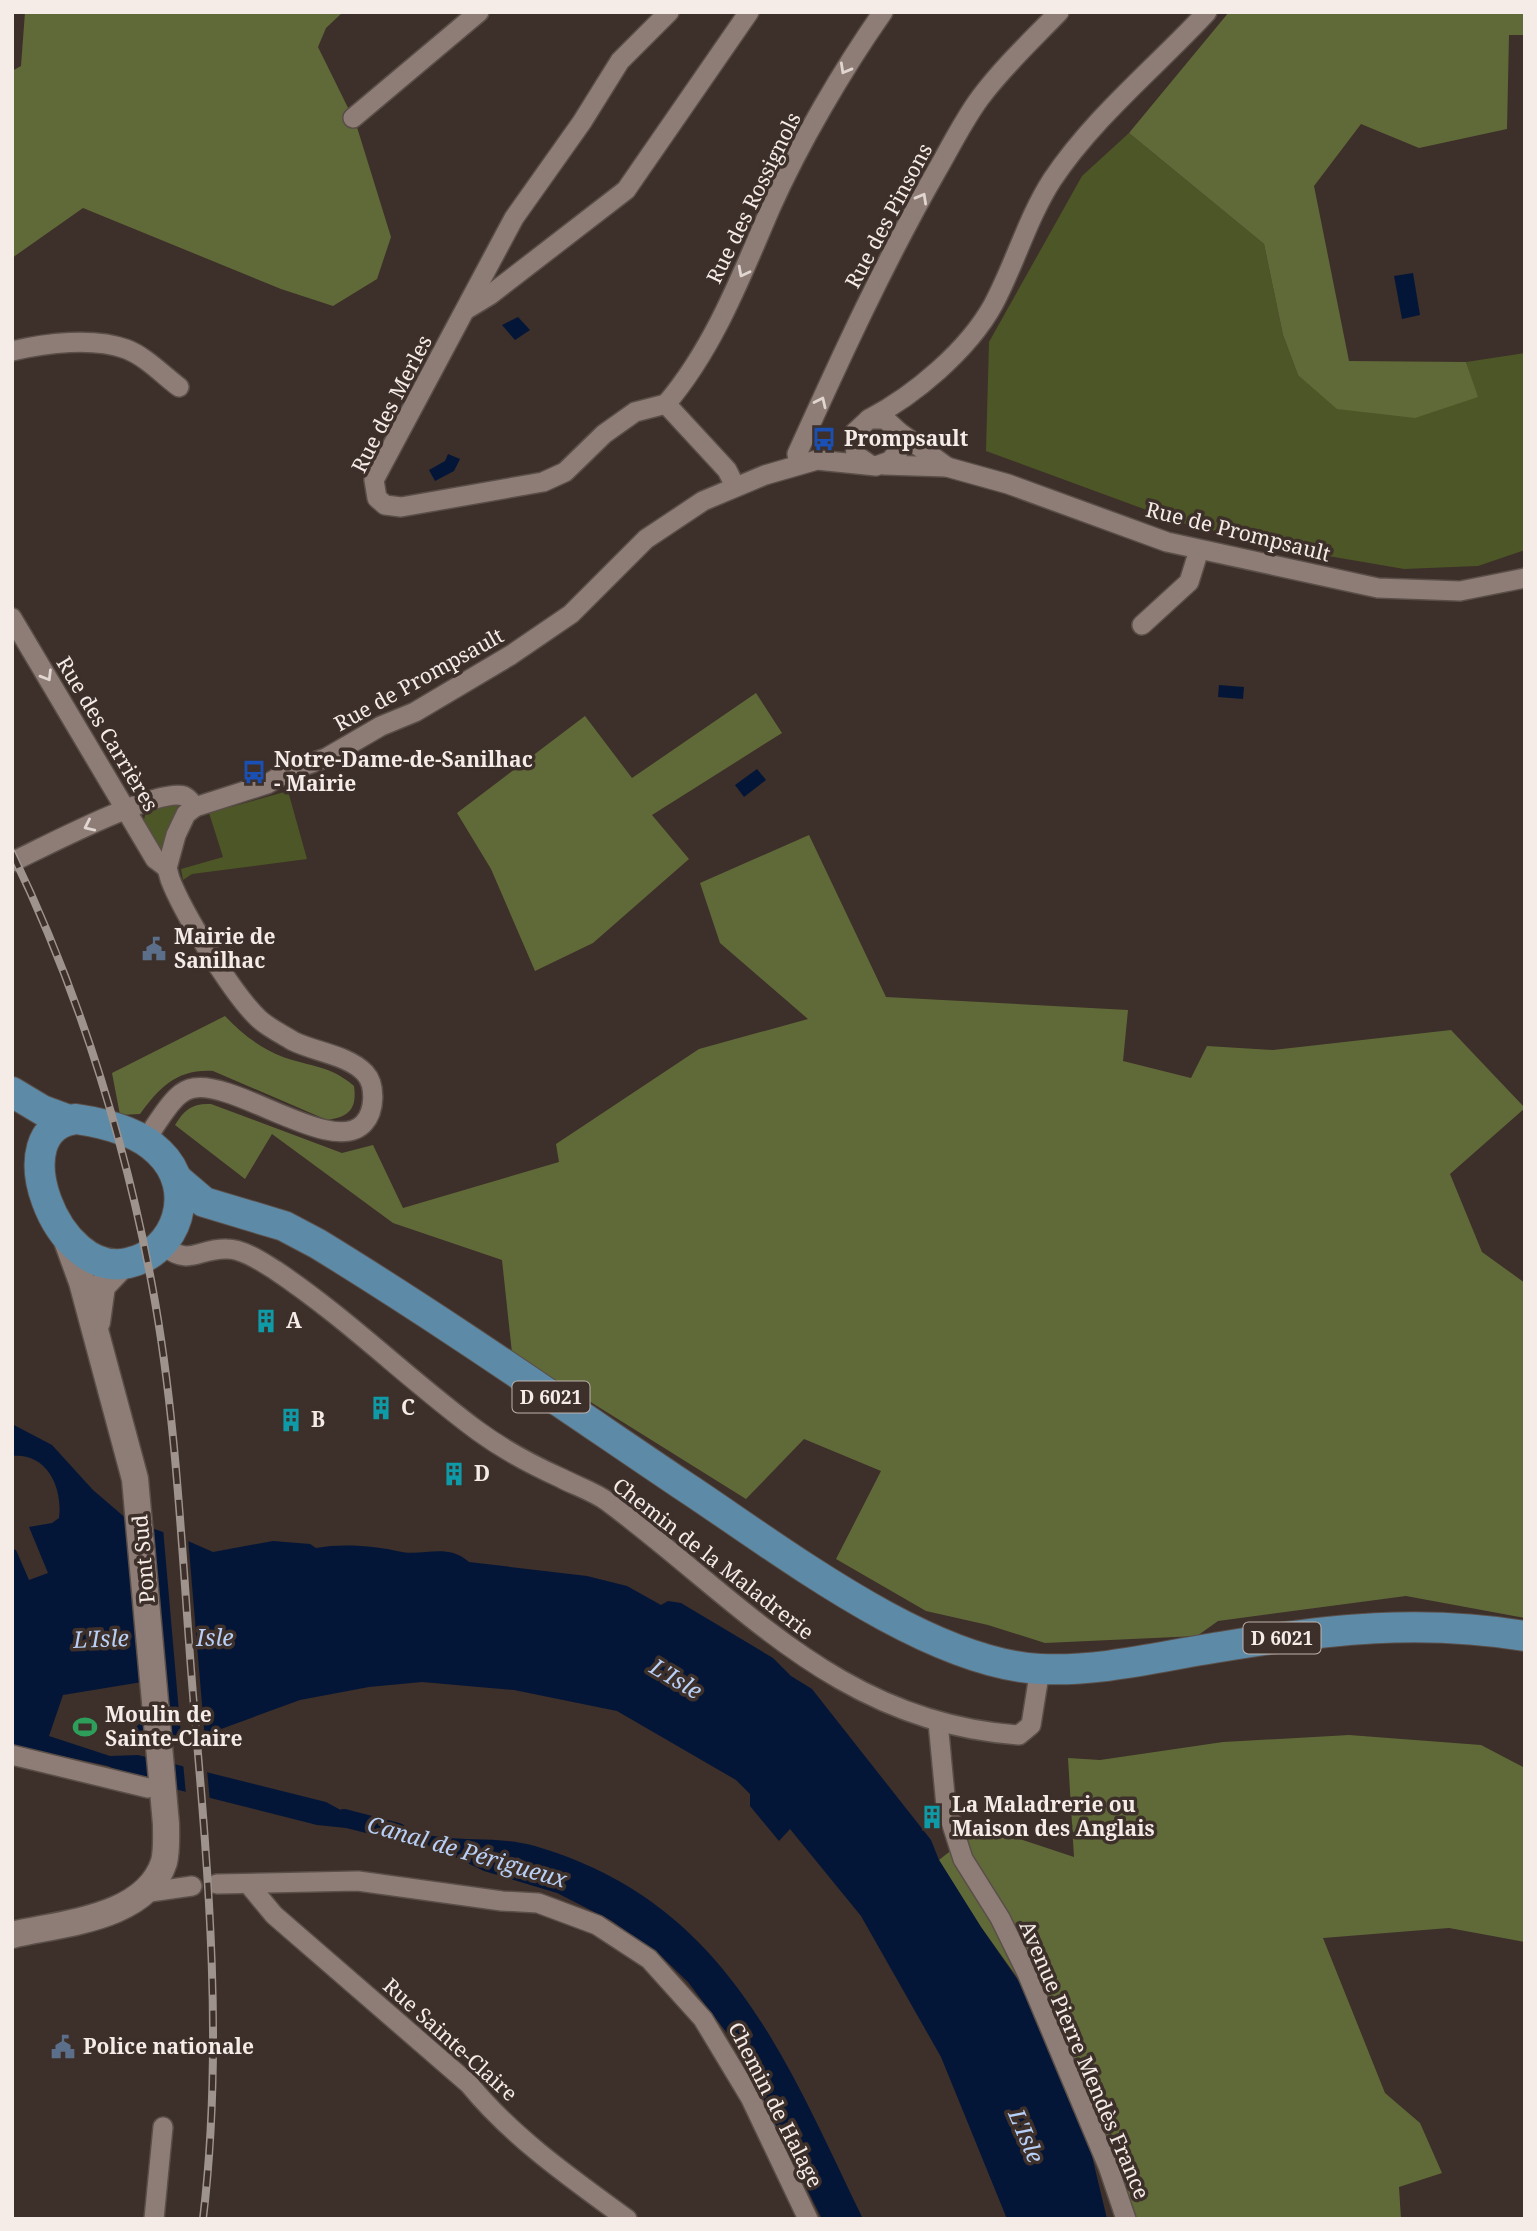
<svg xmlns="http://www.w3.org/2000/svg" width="1537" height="2231" viewBox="0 0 1537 2231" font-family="'Noto Serif',serif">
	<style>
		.green { fill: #4d5626 }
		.forest { fill: #606a39 }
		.water { fill: #041638 }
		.pier { fill: #3d2f29 }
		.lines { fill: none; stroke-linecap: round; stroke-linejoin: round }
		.canal { stroke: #041638; stroke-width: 18 }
		.minor-casing { stroke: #5a4e49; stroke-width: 22 }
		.secondary-casing { stroke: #5a4e49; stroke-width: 29 }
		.primary-casing { stroke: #5a4e49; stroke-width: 32 }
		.minor { stroke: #8e7d76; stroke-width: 19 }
		.secondary { stroke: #8e7d76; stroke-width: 26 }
		.primary { stroke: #5d8ba7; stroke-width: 30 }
		.rail-casing { stroke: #9f938e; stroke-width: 8 }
		.rail { stroke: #3d2f29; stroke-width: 5; stroke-dasharray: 16; stroke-linecap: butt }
		.oneway { stroke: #e0d5d0 }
		.labels { text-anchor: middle; stroke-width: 7; stroke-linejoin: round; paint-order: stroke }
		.shield { fill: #3d2f29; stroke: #beb3ae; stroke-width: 2 }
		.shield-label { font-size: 19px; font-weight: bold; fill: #f5ebe7 }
		.street-label { font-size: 21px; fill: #f5ebe7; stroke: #3d2f29 }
		.poi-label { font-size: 21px; font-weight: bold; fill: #f5ebe7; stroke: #3d2f29; text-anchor: start }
		.water-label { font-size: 23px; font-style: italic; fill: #b8d0f7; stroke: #3d2f29 }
	</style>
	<rect width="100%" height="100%" fill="#3d2f29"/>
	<g class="green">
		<path d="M1129,133L1264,244L1283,335L1298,375L1477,397L1466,362L1525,353V550L1478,566L1404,569L1305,552L1182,523L986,451L989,342L1082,176Z"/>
		<path d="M288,791L307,859L192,874L183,880L181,869L223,857L209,813Z"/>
		<path d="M172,803L178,805L163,852L155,850L142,826L147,809Z"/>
	</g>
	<g class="forest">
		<path d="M25,12H343L326,28L318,47L356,124L391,237L377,279L333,306L281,289L83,208L12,258V71L21,66Z"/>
		<path d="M1229,12H1525V35H1509L1507,129L1419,148L1361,124L1314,186L1349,361L1466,362L1478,397L1415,418L1337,409L1298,375L1283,335L1264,244L1129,133Z"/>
		<path d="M756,693L782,733L652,815L689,859L593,943L535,971L491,869L457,813L585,716L632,778Z"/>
		<path d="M809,835L886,997L1128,1010L1123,1061L1191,1078L1207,1046L1273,1050L1451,1030L1525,1108L1450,1174L1482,1252L1525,1283V1618L1406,1596L1218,1621L1197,1636L1045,1643L988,1625L926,1611L836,1559L881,1471L804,1439L746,1499L512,1353L502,1260L393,1223L272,1134L245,1179L175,1125C184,1110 192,1103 211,1104L342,1153L373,1145L403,1208L559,1162L556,1144L699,1049L808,1019L720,943L700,883Z"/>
		<path d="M225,1016C242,1034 260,1048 283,1057C311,1067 330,1065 354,1086C357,1108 350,1117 327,1120L213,1071C177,1069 160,1087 140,1114L120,1115L112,1073Z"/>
		<path d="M1349,1735L1481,1745L1525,1768V1942L1449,1928L1323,1938L1385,2093L1420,2123L1442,2173L1399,2187L1401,2219H1119L1085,2123L1027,1991L981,1927L939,1860L973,1833L1005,1834L1074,1857L1068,1758L1100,1760L1223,1742Z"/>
	</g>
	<g class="water">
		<path d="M1413,273L1420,315L1402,319L1394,276Z"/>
		<path d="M518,317L530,330L515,340L502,325Z"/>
		<path d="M448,454L460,459L454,471L435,481L429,470L445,461Z"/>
		<path d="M1219,685L1244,687L1243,699L1218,697Z"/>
		<path d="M757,769L766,780L744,797L735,785Z"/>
		<path d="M12,1424L52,1445L93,1490L128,1520L163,1532L187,1529L188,1541L213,1552L273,1541L310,1544L316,1548C343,1543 376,1546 402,1552C425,1556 447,1543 469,1562L587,1576L627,1586L661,1605L668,1601L681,1603L773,1658L791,1676L812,1689L931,1840L939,1860L981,1927L1029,1996L1091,2152L1107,2219H1007L941,2057L861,1916L790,1829L779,1841L750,1806V1794L736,1780L617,1711L514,1690L422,1682L369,1687L300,1700L180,1744L111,1748L114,1734L133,1738L137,1726L145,1718L142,1682L63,1695L49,1736L110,1756L138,1755L326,1802L348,1814L369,1819L366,1830L317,1825L131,1778L108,1766L12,1745V1549L16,1550L29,1580L48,1573L29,1527L52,1523L59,1518C63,1488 47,1452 12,1456Z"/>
		<path d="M378,1821C398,1826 419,1834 440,1837C472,1841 502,1837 535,1846C726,1902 784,2056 863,2219H822L733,2041L688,1982L662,1957L612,1921L557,1893L484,1871L436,1848L375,1833Z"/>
	</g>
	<g class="pier">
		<path d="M187,1525L205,1740L182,1747L163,1528Z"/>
		<path d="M183,1762L207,1770L210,1802L186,1795Z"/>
	</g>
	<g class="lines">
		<path class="canal" d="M344,1818L398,1832"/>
		<g class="minor-casing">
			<g id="minor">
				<path d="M353,118L479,12"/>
				<path d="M467,309L490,295L626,190L749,12"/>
				<path d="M12,351C46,343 93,337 126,349C145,356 163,375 179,387"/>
				<path d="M666,404L635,412L604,434L565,472L543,482L401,507L385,505L377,498L374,480L514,218L582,122L620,61L669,12"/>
				<path d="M666,404C714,348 742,274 771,207C799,144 843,69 883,12"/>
				<path d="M666,404L727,470L735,486"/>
				<path d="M869,419C915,395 968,350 993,305C1015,264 1027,219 1052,180C1094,117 1156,67 1207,12"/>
				<path d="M899,432L947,467"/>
				<path d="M799,464L797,454C840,359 884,263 936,172C950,148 963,121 980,98C1003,67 1032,40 1059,12"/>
				<path d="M884,465L947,467L1008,484L1167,542L1378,588L1460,591L1525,578"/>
				<path d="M12,618L155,859L167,868"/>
				<path d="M1142,625L1189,582L1199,550"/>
				<path d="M12,862C42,848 157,787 184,796C189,798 191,802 195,807"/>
				<path d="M147,1142C150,1131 157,1123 163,1114C171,1103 180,1090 194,1088C237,1081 334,1157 364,1123C375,1111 376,1085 365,1073C348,1055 315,1052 293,1041C282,1034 267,1027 258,1018C232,993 183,913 170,879L167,868L176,835L186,814L195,807L267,784L291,770L326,758L381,726L415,712L511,655L571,614L646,539L703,501L765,475L817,460L876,466L890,461L899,450V432L885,419H869L854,433L856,455L869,464"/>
				<path d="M164,1246C190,1267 198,1248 227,1249C243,1249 262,1262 275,1270C347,1318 409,1380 478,1431C504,1450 532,1465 561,1478C576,1486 595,1492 608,1502C741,1601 839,1723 1019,1735L1031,1725L1040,1669"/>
				<path d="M938,1722L946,1806L963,1859L1000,1918L1027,1973L1108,2166L1126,2219"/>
				<path d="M12,1755L148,1788"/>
				<path d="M217,1884L358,1881L502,1901L538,1903L597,1925L649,1959L703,2019L750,2097L808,2219"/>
				<path d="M250,1886L274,1915L469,2084C512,2137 572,2179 627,2219"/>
				<path d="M143,1893L192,1886"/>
				<path d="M154,2219L163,2127"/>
			</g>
		</g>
		<g class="secondary-casing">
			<g id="secondary">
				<path d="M97,1322L102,1286L123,1264"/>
				<path d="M12,1935C61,1923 146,1919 164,1862C167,1850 166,1836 166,1824L135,1479L82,1282L66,1238"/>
			</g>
		</g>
		<g class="primary-casing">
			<g id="primary">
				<path d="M12,1092L42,1110L69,1120"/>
				<path d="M76,1119C104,1123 139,1132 159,1152C198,1189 178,1252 128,1263C56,1280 0,1127 76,1119Z"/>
				<path d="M177,1179L204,1202L284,1226L318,1244C442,1320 561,1403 681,1484C777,1547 925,1663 1040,1669C1103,1672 1165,1655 1226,1646C1329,1629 1421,1619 1525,1636"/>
			</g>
		</g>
		<use href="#minor" class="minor"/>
		<use href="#secondary" class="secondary"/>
		<use href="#primary" class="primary"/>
		<g class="rail-casing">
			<path id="rail" d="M12,853C78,990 124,1136 152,1285C177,1419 182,1559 193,1695C208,1870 224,2044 203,2219"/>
		</g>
		<use href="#rail" class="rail"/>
	</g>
	<defs><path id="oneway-chevron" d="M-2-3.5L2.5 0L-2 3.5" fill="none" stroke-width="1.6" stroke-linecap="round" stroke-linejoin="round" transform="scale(1.75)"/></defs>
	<g class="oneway">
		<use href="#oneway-chevron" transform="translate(845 69) rotate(119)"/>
		<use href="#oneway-chevron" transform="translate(922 198) rotate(-61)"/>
		<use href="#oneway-chevron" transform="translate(743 272) rotate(117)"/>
		<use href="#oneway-chevron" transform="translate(821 402) rotate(-65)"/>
		<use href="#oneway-chevron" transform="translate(47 676) rotate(59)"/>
		<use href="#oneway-chevron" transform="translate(89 826) rotate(155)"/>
	</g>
	<defs>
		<g id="bus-bare" transform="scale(1.89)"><path d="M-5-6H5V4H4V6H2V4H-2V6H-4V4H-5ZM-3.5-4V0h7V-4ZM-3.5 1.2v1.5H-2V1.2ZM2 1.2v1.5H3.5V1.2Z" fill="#1a4fb4" stroke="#3d2f29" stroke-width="2.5" paint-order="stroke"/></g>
		<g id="civic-bare" transform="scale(1.89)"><path d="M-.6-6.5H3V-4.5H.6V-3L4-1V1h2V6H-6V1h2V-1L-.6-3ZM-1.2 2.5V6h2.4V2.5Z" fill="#5c6f8a" stroke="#3d2f29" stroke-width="2.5" paint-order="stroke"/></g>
		<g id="building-bare" transform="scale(1.89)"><path d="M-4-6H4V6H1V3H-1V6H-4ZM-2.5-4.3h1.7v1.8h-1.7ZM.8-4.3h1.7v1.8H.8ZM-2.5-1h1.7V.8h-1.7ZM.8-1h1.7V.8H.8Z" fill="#0f9aa8" stroke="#3d2f29" stroke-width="2.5" paint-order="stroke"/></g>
		<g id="stadium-bare" transform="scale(1.89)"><path d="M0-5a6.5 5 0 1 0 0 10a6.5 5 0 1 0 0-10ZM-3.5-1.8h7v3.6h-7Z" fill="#2e9e5b" stroke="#3d2f29" stroke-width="2.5" paint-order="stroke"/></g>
	</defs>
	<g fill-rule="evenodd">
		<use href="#bus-bare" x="824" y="439"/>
		<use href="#bus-bare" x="254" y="772"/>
		<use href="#civic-bare" x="154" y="949"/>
		<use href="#building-bare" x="266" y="1321"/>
		<use href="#building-bare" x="381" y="1408"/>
		<use href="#building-bare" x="291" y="1420"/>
		<use href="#building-bare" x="454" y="1474"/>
		<use href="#stadium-bare" x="85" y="1727"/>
		<use href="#building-bare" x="932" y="1817"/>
		<use href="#civic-bare" x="63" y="2047"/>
	</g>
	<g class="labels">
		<g class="shield">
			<rect x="512.5" y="1381.5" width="77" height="31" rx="5"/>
			<rect x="1243.5" y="1622.5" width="77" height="31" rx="5"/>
		</g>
		<g class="shield-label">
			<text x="551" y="1404">D 6021</text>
			<text x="1282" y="1645">D 6021</text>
		</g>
		<g class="street-label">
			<text transform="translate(754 198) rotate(-64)" y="7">Rue des Rossignols</text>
			<text transform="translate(889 216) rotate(-62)" y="7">Rue des Pinsons</text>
			<text transform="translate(392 404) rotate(-63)" y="7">Rue des Merles</text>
			<text transform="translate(1238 532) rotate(14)" y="7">Rue de Prompsault</text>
			<text transform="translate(419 680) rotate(-29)" y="7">Rue de Prompsault</text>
			<text transform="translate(107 734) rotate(59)" y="7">Rue des Carrières</text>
			<text transform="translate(144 1559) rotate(-95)" y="7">Pont Sud</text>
			<text transform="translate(713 1559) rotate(38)" y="7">Chemin de la Maladrerie</text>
			<text transform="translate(450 2040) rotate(42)" y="7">Rue Sainte-Claire</text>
			<text transform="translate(1084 2060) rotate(67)" y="7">Avenue Pierre Mendès France</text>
			<text transform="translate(775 2105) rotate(63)" y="7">Chemin de Halage</text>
		</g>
		<g class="poi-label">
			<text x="844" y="446">Prompsault</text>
			<text x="274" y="767">Notre-Dame-de-Sanilhac<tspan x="274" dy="24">- Mairie</tspan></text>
			<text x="174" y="944">Mairie de<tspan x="174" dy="24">Sanilhac</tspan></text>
			<text x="286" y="1328">A</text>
			<text x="401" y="1415">C</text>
			<text x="311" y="1427">B</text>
			<text x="474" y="1481">D</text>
			<text x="105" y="1722">Moulin de<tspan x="105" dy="24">Sainte-Claire</tspan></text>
			<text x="952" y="1812">La Maladrerie ou<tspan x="952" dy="24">Maison des Anglais</tspan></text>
			<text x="83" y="2054">Police nationale</text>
		</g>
		<g class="water-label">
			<text x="215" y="1646">Isle</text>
			<text transform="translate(101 1639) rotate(-2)" y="8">L'Isle</text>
			<text transform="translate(676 1679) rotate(31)" y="8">L'Isle</text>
			<text transform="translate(467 1852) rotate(16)" y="8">Canal de Périgueux</text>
			<text transform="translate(1026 2136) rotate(67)" y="8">L'Isle</text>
		</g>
	</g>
	<rect width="1537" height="2231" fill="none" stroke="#f5ebe7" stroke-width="28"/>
</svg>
